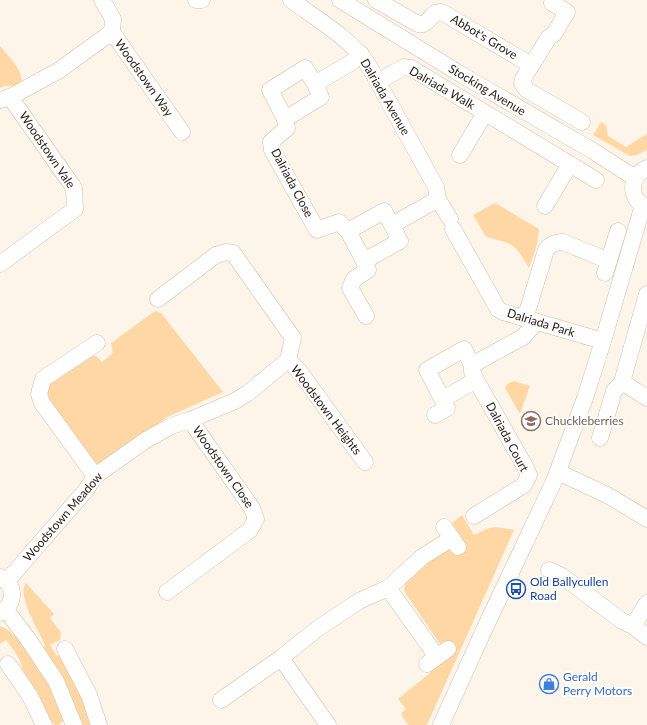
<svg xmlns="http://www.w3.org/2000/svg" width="647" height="725" viewBox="0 0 647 725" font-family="Lato,sans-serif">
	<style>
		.green { fill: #fed7a5 }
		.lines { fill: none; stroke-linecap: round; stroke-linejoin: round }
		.minor-casing { stroke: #d4bea3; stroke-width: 17 }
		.minor { stroke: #fff; stroke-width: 16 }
		.labels { text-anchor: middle; stroke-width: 4; stroke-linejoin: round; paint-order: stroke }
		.street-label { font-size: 12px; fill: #282016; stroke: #fff }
		.education-label { font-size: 12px; fill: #785e54; stroke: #fff; text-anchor: start }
		.transit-label { font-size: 12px; fill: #164399; stroke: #fff; text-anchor: start }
		.shop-label { font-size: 12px; fill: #366cbe; stroke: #fff; text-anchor: start }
	</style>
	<rect width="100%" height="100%" fill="#fef5ea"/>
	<g class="green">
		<path d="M0,46C9,57 23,69 22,85L5,86L0,88Z"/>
		<path d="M601,122L606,125L608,136L626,147L647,134V150L637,155L630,156L593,135Z"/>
		<path d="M495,203L539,229L537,245L529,268C514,243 514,244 486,237L473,215Z"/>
		<path d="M155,311L161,313L223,392L165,418L148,433L97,465L94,463C85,451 42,401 47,388C50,379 79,361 88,355L96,356L102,362L113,353L111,343Z"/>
		<path d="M514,381L530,386L520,414L505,388L507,384Z"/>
		<path d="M462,515L474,535C492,525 494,526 514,530L427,725H408L403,718L401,713L406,709L398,699L431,672L445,644H440L404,591L405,584L408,578L448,546L456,548L465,543L452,523Z"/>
		<path d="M26,583L54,614L50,618L61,632L60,640L50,645L57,656L60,655L95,725H81L43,650L45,645C39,631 16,595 26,583Z"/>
		<path d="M0,626C19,632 47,677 55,696C58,704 61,712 64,720L59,725H55L48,719L38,695L22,669C22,659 12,648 6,640L0,644Z"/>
	</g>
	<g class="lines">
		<g class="minor-casing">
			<g id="minor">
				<path d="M102,0L113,19L112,32L182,132"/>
				<path d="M196,0H202"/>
				<path d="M291,0C318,20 350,38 369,66L436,187L438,199L450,219"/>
				<path d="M340,0L462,75L593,151L635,178"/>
				<path d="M376,0L418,24C427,26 429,18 435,13L441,12L445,14L531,65"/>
				<path d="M552,3L567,12L554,34L549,37L523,79L522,83L527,90L582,122"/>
				<path d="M378,82L404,67L411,68L596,180"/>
				<path d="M315,84L305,68L270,90L285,119L321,97L315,84L352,62L361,54"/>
				<path d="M0,100L10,97L58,71L112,32"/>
				<path d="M285,119L287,128L271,142L272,150L317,230L339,222L348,231"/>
				<path d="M460,155L485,113"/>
				<path d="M647,168C629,175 628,200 647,207"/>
				<path d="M545,206L570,164"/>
				<path d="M392,225L384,211L348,231L364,261L400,241L392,225L438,199"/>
				<path d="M453,229L498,309L503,312L534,321L603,341"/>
				<path d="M364,261L368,270L354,279L350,288L366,316"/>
				<path d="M0,264L75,209L74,188L10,97"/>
				<path d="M605,273L618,231"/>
				<path d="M158,299L216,255L226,252L233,253L293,338L288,360L300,372L365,462"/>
				<path d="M525,319L546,250C551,244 555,242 563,242L609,261"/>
				<path d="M622,382L647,398"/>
				<path d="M443,399L476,380"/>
				<path d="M435,415L447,408L427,370L464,349L472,365"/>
				<path d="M600,438L614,391L622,382L647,294"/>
				<path d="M558,472L607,495L647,519"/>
				<path d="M95,476L42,403L39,394L43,379L97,343"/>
				<path d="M474,516L524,485L529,475L527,470L476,380L472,371V365L523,337L532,327L534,321"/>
				<path d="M444,527L458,547"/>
				<path d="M549,570L562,576L622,621L633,626L647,637"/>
				<path d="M0,577C17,586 15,604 0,613"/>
				<path d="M7,581L86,490L95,476L146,440L171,426L190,420L235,401L248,393L288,360"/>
				<path d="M388,588L437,657"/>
				<path d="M167,592L250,530L256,519L252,508L190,420"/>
				<path d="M6,610L28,639L56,681L74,725"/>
				<path d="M633,626L647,603"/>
				<path d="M65,649L89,695L99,725"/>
				<path d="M281,658L328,725"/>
				<path d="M8,664L30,696L44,725"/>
				<path d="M427,664L448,649"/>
				<path d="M221,700L281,658L317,629L359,601L388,588L422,557L452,538"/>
				<path d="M441,725L484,630L555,479L585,398L603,341L643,205"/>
			</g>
		</g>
		<use href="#minor" class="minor"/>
	</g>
	<defs>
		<g id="school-ring" transform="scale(1)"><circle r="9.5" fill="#fff" stroke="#8d6e63" stroke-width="1.5"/><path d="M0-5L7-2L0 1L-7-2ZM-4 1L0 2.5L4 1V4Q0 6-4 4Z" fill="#8d6e63"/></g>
		<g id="bus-ring" transform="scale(1)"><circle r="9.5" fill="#fff" stroke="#1a4fb4" stroke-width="1.5"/><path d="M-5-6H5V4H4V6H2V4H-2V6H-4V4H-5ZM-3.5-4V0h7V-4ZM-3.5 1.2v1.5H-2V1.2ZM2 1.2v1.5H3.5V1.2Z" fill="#1a4fb4"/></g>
		<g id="shop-ring" transform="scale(1)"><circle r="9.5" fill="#fff" stroke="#3f7fe0" stroke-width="1.5"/><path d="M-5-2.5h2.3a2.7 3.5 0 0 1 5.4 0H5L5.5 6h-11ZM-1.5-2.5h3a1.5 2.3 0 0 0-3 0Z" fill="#3f7fe0"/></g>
	</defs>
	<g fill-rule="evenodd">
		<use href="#school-ring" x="531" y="421"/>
		<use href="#bus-ring" x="516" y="589"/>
		<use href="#shop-ring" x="549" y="684"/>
	</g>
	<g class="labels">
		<g class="street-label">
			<text transform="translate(484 37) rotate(31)" y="4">Abbot's Grove</text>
			<text transform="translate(144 78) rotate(55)" y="4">Woodstown Way</text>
			<text transform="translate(442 88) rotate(30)" y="4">Dalriada Walk</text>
			<text transform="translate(487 90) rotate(31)" y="4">Stocking Avenue</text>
			<text transform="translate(385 97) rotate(60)" y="4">Dalriada Avenue</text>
			<text transform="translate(47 150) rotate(56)" y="4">Woodstown Vale</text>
			<text transform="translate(292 183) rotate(62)" y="4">Dalriada Close</text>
			<text transform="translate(541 323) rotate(17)" y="4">Dalriada Park</text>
			<text transform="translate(326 410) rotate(53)" y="4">Woodstown Heights</text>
			<text transform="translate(507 437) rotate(62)" y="4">Dalriada Court</text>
			<text transform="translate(223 467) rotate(55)" y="4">Woodstown Close</text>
			<text transform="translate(63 517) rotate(-49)" y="4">Woodstown Meadow</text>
		</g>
		<g class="education-label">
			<text x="545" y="425">Chuckleberries</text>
		</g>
		<g class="transit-label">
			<text x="530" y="586">Old Ballycullen<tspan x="530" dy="14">Road</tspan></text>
		</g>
		<g class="shop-label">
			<text x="563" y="681">Gerald<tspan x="563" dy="14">Perry Motors</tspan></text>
		</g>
	</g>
</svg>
